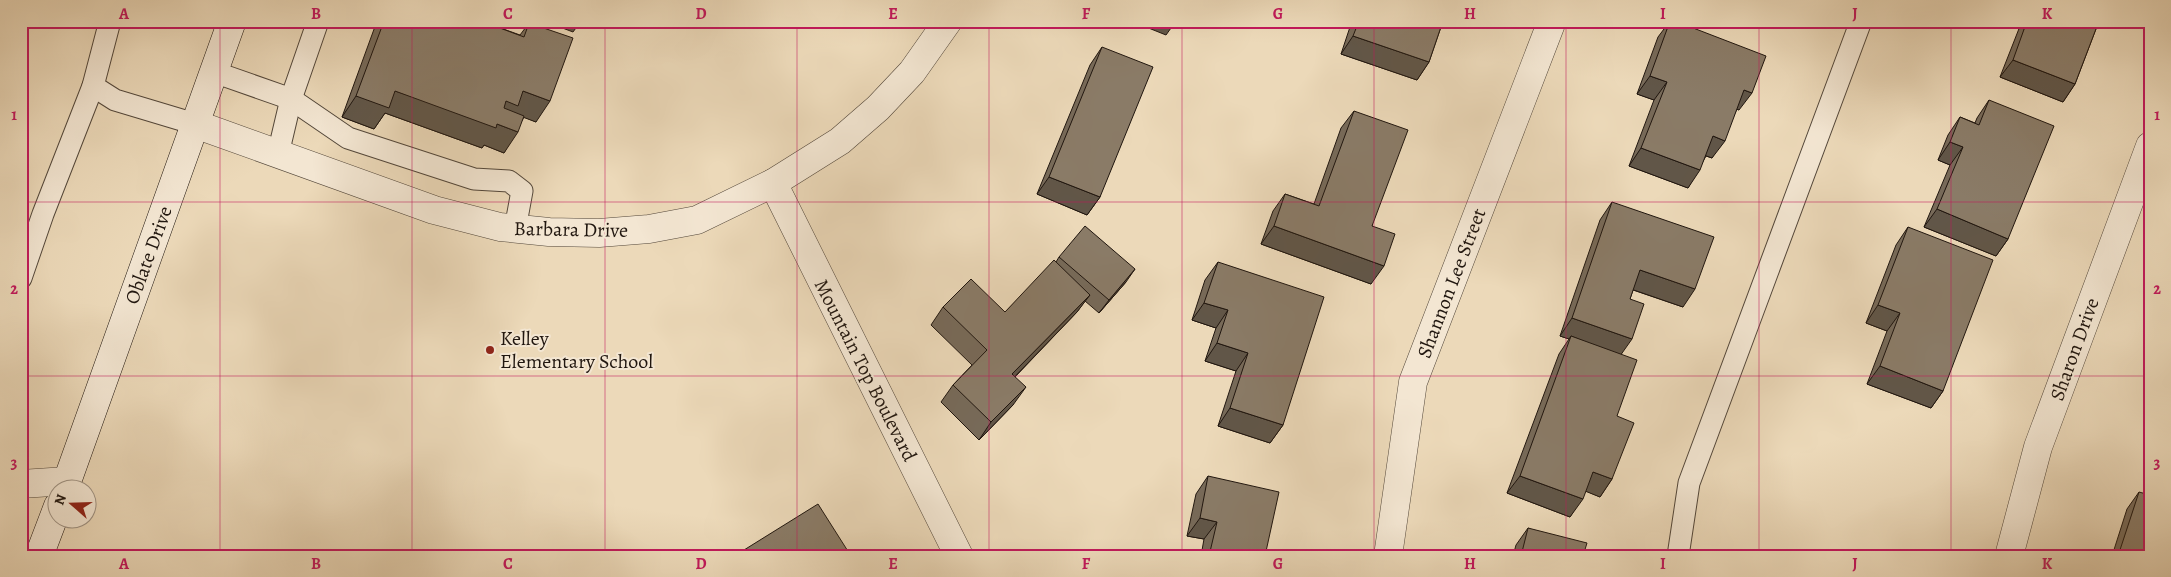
<svg xmlns="http://www.w3.org/2000/svg" width="2171" height="577" viewBox="0 0 2171 577" font-family="Alegreya,serif">
	<style>
		.lines { fill: none; stroke-linecap: round; stroke-linejoin: round }
		.lane-casing { stroke: #53473a; stroke-width: 23 }
		.street-casing { stroke: #53473a; stroke-width: 29 }
		.secondary-casing { stroke: #20160f; stroke-width: 29 }
		.lane { stroke: #f3e6d2; stroke-width: 21 }
		.street { stroke: #f3e6d2; stroke-width: 28 }
		.secondary { stroke: #f3e6d2; stroke-width: 28 }
		.wall { fill: #776a59; stroke: #20160f }
		.shaded-wall { fill: #615648; stroke: #20160f }
		.building { fill: #8a7b67; stroke: #20160f }
		.grid { fill: none; stroke: #c2185b; stroke-width: 1; stroke-opacity: 0.55 }
		.poi-dot { fill: #8f2418; stroke: #f3e6d2; stroke-width: 2 }
		.labels { text-anchor: middle; stroke-width: 4; stroke-linejoin: round; paint-order: stroke }
		.street-label { font-size: 20px; fill: #20160f; stroke: #f3e6d2 }
		.poi-label { font-size: 20px; fill: #20160f; stroke: #f3e6d2; text-anchor: start }
		.neatline { fill: none; stroke: #c2185b; stroke-width: 2 }
		.grid-label { font-size: 16px; text-anchor: middle; font-weight: bold; fill: #c2185b }
	</style>
	<rect width="100%" height="100%" fill="#ecd9b9"/>
	<filter id="stains"><feTurbulence type="fractalNoise" baseFrequency=".004" numOctaves="4"/><feColorMatrix values="0 0 0 0 .2 0 0 0 0 .09 0 0 0 0 .02 0 0 0 .5 -.17"/></filter>
	<radialGradient id="worn" r=".72"><stop offset=".6" stop-color="#630" stop-opacity="0"/><stop offset="1" stop-color="#630" stop-opacity=".3"/></radialGradient>
	<g class="lines">
		<g class="lane-casing">
			<g id="lane">
				<path d="M214,72L291,99L348,138L474,179L509,181L522,191L515,229"/>
				<path d="M93,86L115,100L195,124"/>
				<path d="M278,154L291,99L318,21"/>
				<path d="M21,278L43,214L93,86L110,21"/>
				<path d="M1678,556L1689,483L1861,21"/>
			</g>
		</g>
		<g class="street-casing">
			<g id="street">
				<path d="M195,124L434,210L500,227L549,232L599,233L649,229L697,220L773,183L840,141L878,108L912,72L948,21"/>
				<path d="M773,183L959,556"/>
				<path d="M21,484L67,481"/>
				<path d="M1388,556L1413,382L1552,21"/>
				<path d="M2009,556L2038,447L2150,146"/>
			</g>
		</g>
		<g class="secondary-casing">
			<g id="secondary">
				<path d="M64,490L232,21"/>
				<path d="M39,556L58,506"/>
			</g>
		</g>
		<use href="#lane" class="lane"/>
		<use href="#street" class="street"/>
		<use href="#secondary" class="secondary"/>
	</g>
	<g class="wall">
		<path d="M377,21H481L520,35L529,23L536,122L524,117L504,153L484,145L482,148L385,113L374,129L342,117Z"/>
		<path d="M1352,21H1443L1429,62L1417,80L1341,54Z"/>
		<path d="M1670,21H1675L1739,110L1737,109L1712,158L1706,156L1688,188L1629,166L1654,100L1637,94L1658,37Z"/>
		<path d="M2022,21H2099L2075,84L2063,102L2000,77Z"/>
		<path d="M1102,47L1100,197L1087,215L1037,194L1090,65Z"/>
		<path d="M1989,100L2008,239L1996,256L1924,227L1950,165L1938,160L1948,135L1960,117L1975,123L1977,118Z"/>
		<path d="M1354,111L1372,226L1371,284L1261,244L1273,211L1285,194L1314,204L1341,128Z"/>
		<path d="M1612,202L1683,307L1633,290L1630,299L1621,355L1612,479L1600,497L1586,491L1570,517L1507,493L1559,354L1569,339L1560,336L1600,220Z"/>
		<path d="M1908,227L1943,391L1931,408L1867,384L1887,331L1866,323L1896,245Z"/>
		<path d="M1059,257L1126,282L1099,313L1085,301L1077,312L1015,377L1013,405L979,440L941,402L953,385L972,365L931,325L943,307L1005,312L1056,262Z"/>
		<path d="M1218,262L1283,425L1270,443L1218,426L1236,371L1205,361L1216,328L1192,320L1205,280Z"/>
		<path d="M1208,476L1265,556H1201L1204,539L1187,536L1196,494Z"/>
		<path d="M2139,492L2150,556H2112L2127,509Z"/>
		<path d="M1528,528L1583,556H1513L1516,545Z"/>
		<path d="M744,550L851,556H741Z"/>
	</g>
	<g class="shaded-wall">
		<path d="M544,21H581L573,32Z"/>
		<path d="M1131,21H1176L1166,35Z"/>
		<path d="M1353,36L1429,62L1417,80L1341,54Z"/>
		<path d="M2013,60L2075,84L2063,102L2000,77Z"/>
		<path d="M1650,76L1667,82L1654,100L1637,94Z"/>
		<path d="M1744,90L1752,93L1739,110L1732,107Z"/>
		<path d="M395,91L497,124L518,132L504,153L484,145L482,148L385,113L374,129L342,117L356,96Z"/>
		<path d="M523,91L550,101L536,122L512,113L492,122L506,101Z"/>
		<path d="M1713,136L1725,141L1712,158L1701,154Z"/>
		<path d="M1950,142L1963,147L1950,165L1938,160Z"/>
		<path d="M1641,148L1700,170L1688,188L1629,166Z"/>
		<path d="M1049,177L1100,197L1087,215L1037,194Z"/>
		<path d="M1937,209L2008,239L1996,256L1924,227Z"/>
		<path d="M1274,226L1384,266L1371,284L1261,244Z"/>
		<path d="M1135,269L1126,282L1099,313L1109,300Z"/>
		<path d="M1640,270L1695,289L1683,307L1628,288Z"/>
		<path d="M1090,295L1077,312L1000,392L1012,374Z"/>
		<path d="M1204,303L1228,310L1216,328L1192,320Z"/>
		<path d="M1878,305L1900,313L1887,331L1866,323Z"/>
		<path d="M1572,318L1632,339L1620,356L1571,336L1569,339L1560,336Z"/>
		<path d="M1217,343L1248,353L1236,371L1205,361Z"/>
		<path d="M1880,366L1943,391L1931,408L1867,384Z"/>
		<path d="M1026,387L1013,405L979,440L991,422Z"/>
		<path d="M1230,408L1283,425L1270,443L1218,426Z"/>
		<path d="M1593,472L1612,479L1600,497L1580,489Z"/>
		<path d="M1520,476L1583,499L1570,517L1507,493Z"/>
		<path d="M1200,518L1217,522L1204,539L1187,536Z"/>
	</g>
	<g class="building">
		<path d="M384,21H481L524,37L529,23L573,38L550,101L523,91L518,106L506,101L504,108L524,116L518,132L497,124L496,128L395,91L389,108L356,96Z"/>
		<path d="M1359,21H1443L1429,62L1353,36Z"/>
		<path d="M1670,21H1675L1766,56L1752,93L1744,90L1725,141L1713,136L1700,170L1641,148L1667,82L1650,76Z"/>
		<path d="M2027,21H2099L2075,84L2013,60Z"/>
		<path d="M1102,47L1153,67L1100,197L1049,177Z"/>
		<path d="M1989,100L2054,126L2008,239L1937,209L1963,147L1950,142L1960,117L1979,125Z"/>
		<path d="M1354,111L1408,130L1372,226L1395,234L1384,266L1274,226L1285,194L1319,206Z"/>
		<path d="M1612,202L1714,237L1695,289L1640,270L1630,299L1644,304L1632,339L1572,318Z"/>
		<path d="M1085,226L1135,269L1109,300L1059,257Z"/>
		<path d="M1908,227L1993,260L1943,391L1880,366L1900,313L1878,305Z"/>
		<path d="M1054,260L1090,295L1012,374L1026,387L991,422L953,385L987,350L943,307L971,279L1005,312Z"/>
		<path d="M1218,262L1324,297L1283,425L1230,408L1248,353L1217,343L1228,310L1204,303Z"/>
		<path d="M1571,336L1637,360L1617,416L1634,423L1612,479L1593,472L1583,499L1520,476Z"/>
		<path d="M1208,476L1279,492L1265,556H1209L1217,522L1200,518Z"/>
		<path d="M2139,492L2150,495V556H2118Z"/>
		<path d="M818,504L851,556H748L744,550Z"/>
		<path d="M1528,528L1587,543L1583,556H1521Z"/>
	</g>
	<path class="grid" d="M220,21V556M412,21V556M605,21V556M797,21V556M989,21V556M1182,21V556M1374,21V556M1566,21V556M1759,21V556M1951,21V556M21,202H2150M21,376H2150"/>
	<circle class="poi-dot" cx="490" cy="350" r="5"/>
	<g class="labels">
		<g class="street-label">
			<text transform="translate(571 229) rotate(1)" y="7">Barbara Drive</text>
			<text transform="translate(148 255) rotate(-70)" y="7">Oblate Drive</text>
			<text transform="translate(1451 283) rotate(-69)" y="7">Shannon Lee Street</text>
			<text transform="translate(2074 349) rotate(-70)" y="7">Sharon Drive</text>
			<text transform="translate(866 370) rotate(63)" y="7">Mountain Top Boulevard</text>
		</g>
		<g class="poi-label">
			<text x="500" y="345">Kelley<tspan x="500" dy="23">Elementary School</tspan></text>
		</g>
	</g>
	<rect width="2171" height="577" fill="none" stroke="#ecd9b9" stroke-width="55"/>
	<g transform="translate(72 504) rotate(290)"><circle r="24" fill="#f3e6d2" stroke="#9f9384"/>
	<path d="M0-4L9 19L0 12L-9 19Z" fill="#8f2418"/>
	<text y="-8" font-size="14" font-weight="bold" text-anchor="middle" fill="#20160f">N</text>
	</g>
	<rect x="28" y="28" width="2116" height="522" class="neatline"/>
	<g class="grid-label">
		<text x="124" y="19">A</text>
		<text x="316" y="19">B</text>
		<text x="508" y="19">C</text>
		<text x="701" y="19">D</text>
		<text x="893" y="19">E</text>
		<text x="1086" y="19">F</text>
		<text x="1278" y="19">G</text>
		<text x="1470" y="19">H</text>
		<text x="1663" y="19">I</text>
		<text x="1855" y="19">J</text>
		<text x="2047" y="19">K</text>
		<text x="14" y="120">1</text>
		<text x="2157" y="120">1</text>
		<text x="14" y="294">2</text>
		<text x="2157" y="294">2</text>
		<text x="14" y="468">3</text>
		<text x="2157" y="468">3</text>
		<text x="124" y="569">A</text>
		<text x="316" y="569">B</text>
		<text x="508" y="569">C</text>
		<text x="701" y="569">D</text>
		<text x="893" y="569">E</text>
		<text x="1086" y="569">F</text>
		<text x="1278" y="569">G</text>
		<text x="1470" y="569">H</text>
		<text x="1663" y="569">I</text>
		<text x="1855" y="569">J</text>
		<text x="2047" y="569">K</text>
	</g>
	<rect width="100%" height="100%" filter="url(#stains)"/>
	<rect width="100%" height="100%" fill="url(#worn)"/>
</svg>
